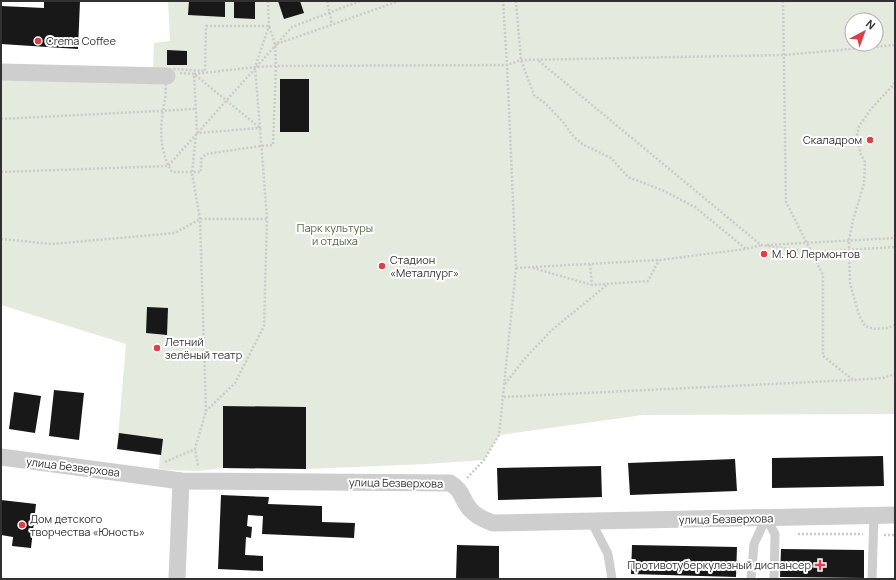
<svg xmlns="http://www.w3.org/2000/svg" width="896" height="580" viewBox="0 0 896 580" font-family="Manrope,sans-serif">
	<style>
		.green { fill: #e4eadd; fill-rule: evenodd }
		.building { fill: #181818 }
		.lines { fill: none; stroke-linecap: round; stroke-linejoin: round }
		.path { stroke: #cbcbcb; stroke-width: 2.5; stroke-dasharray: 2 2; stroke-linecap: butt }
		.service { stroke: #cecece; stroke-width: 9 }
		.minor { stroke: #cecece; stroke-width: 17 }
		.poi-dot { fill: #dd3e4a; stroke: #fff; stroke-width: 1.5 }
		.labels { text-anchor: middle; stroke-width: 4; stroke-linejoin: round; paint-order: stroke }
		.poi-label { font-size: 11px; fill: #313131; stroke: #fff; text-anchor: start }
		.park-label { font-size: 11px; fill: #546a40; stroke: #fff }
		.street-label { font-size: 11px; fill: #313131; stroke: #fff }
	</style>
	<rect width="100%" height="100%" fill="#fff"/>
	<path class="green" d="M168,1H895V414L643,415L499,435L484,460L427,464L306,469L223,468L199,471L164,470L159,469L160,455L117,449L126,344L1,305V66L153,70L154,43L170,41ZM852,20H876V44H852Z"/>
	<g class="building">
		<path d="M44,1H80L78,49L1,44V6L44,8Z"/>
		<path d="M189,1H225V17L188,15Z"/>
		<path d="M234,1H255V19L234,18Z"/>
		<path d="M278,1H300L304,13L284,19Z"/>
		<path d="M167,50L187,51V65H167Z"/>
		<rect x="280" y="79" width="29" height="53"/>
		<path d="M147,307L168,308L167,335L146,333Z"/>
		<path d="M54,390L84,393L79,440L49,436Z"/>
		<path d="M14,392L41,396L35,433L9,429Z"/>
		<path d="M223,406L306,407V469L223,468Z"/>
		<path d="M119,433L163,439L161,455L117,449Z"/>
		<path d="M883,456L884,486L772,488V458Z"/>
		<path d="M735,459L737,491L630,495L628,463Z"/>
		<path d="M601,466L602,497L498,500L497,468Z"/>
		<path d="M221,495L269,497L268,504L322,506V522L355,523L354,538L262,534L263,516L248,515L247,526L252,527L251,538L246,537L245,555L263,556V571L218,569Z"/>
		<path d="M1,500L36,504L31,548L12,546L13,537L1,535Z"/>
		<path d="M457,545L499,546V579H456Z"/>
		<path d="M632,545L737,547L736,577L631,574Z"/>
		<path d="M781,549L864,550V578L780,577Z"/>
	</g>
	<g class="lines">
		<g class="path">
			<path d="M268,1L269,26L255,67L260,128L197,133L194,74L255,67L276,66L507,65L521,60L784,55L895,45"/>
			<path d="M327,1L332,24"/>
			<path d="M516,1L521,60L534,95L546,104L563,122L574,137L584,145L611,158L628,177L662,190L695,207L746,249"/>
			<path d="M783,1L786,202L823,275V356L853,380L883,378L895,374"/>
			<path d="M206,26H269L275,44L276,66L273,145L261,146L206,154L201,159V172H172C158,149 160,124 165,99C167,85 163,81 172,69L205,71Z"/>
			<path d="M277,44L399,1"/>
			<path d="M539,61L761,245L811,252L895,247"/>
			<path d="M180,73L194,74L260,128L267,219"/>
			<path d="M895,83L871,109L859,126L857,134L861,155L865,162L864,184L853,220L849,240V250L850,283L859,315L865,326L874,329L887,328L895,325"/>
			<path d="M1,119L196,109"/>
			<path d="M196,134L192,173L200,219L206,411L195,449L198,466"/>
			<path d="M1,172L168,166L292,27L360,1"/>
			<path d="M1,239L52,244L175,233L200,219H267L264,326L235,383L206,411"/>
			<path d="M767,245L895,238"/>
			<path d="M590,264L592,285L648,281L659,260"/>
			<path d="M516,268L659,260L746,249L762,245"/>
			<path d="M533,268L592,285"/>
			<path d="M505,384L526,357L553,329L608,284"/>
			<path d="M504,397L853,380"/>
			<path d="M165,462L195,449"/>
			<path d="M467,478L484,460L499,435L516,268L507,65L503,1"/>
			<path d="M798,534H863"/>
			<path d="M884,535H895"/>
		</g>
		<g class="service">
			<path d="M766,518L775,534L774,579"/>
			<path d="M591,521L608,554L612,579"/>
			<path d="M751,579L754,544L766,518"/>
			<path d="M872,579L874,515"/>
		</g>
		<g class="minor">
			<path d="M1,72L167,76"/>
			<path d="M1,457L181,481L450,483C463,491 461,498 469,508C475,516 484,520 493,523L895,515"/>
			<path d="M177,579L181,481"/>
		</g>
	</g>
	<g class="poi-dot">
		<circle cx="38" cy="41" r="4"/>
		<circle cx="870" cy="140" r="4"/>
		<circle cx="764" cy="254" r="4"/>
		<circle cx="382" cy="266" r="4"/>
		<circle cx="157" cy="348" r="4"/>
		<circle cx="22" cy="525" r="4"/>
		<path d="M818 559h4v4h4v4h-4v4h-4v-4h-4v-4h4z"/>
	</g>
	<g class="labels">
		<g class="poi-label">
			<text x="46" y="45">Crema Coffee</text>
			<text x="862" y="144" text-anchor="end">Скаладром</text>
			<text x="772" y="258">М. Ю. Лермонтов</text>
			<text x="390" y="264">Стадион<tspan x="390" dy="13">«Металлург»</tspan></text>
			<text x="165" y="346">Летний<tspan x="165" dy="13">зелёный театр</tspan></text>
			<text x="30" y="523">Дом детского<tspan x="30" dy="13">творчества «Юность»</tspan></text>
			<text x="811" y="569" text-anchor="end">Противотуберкулезный диспансер</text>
		</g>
		<g class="park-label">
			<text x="335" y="232">Парк культуры<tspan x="335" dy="13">и отдыха</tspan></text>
		</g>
		<g class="street-label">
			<text transform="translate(73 467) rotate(7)" y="4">улица Безверхова</text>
			<text transform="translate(396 483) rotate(1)" y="4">улица Безверхова</text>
			<text transform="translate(726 519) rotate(-1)" y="4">улица Безверхова</text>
		</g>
	</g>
	<rect width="896" height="580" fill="none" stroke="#313131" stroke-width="4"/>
	<g transform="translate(864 32) rotate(41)"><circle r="19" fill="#ffffff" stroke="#adadad"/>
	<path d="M0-3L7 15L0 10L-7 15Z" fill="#dd3e4a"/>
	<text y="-6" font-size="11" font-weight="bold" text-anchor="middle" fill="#313131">N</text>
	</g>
</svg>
